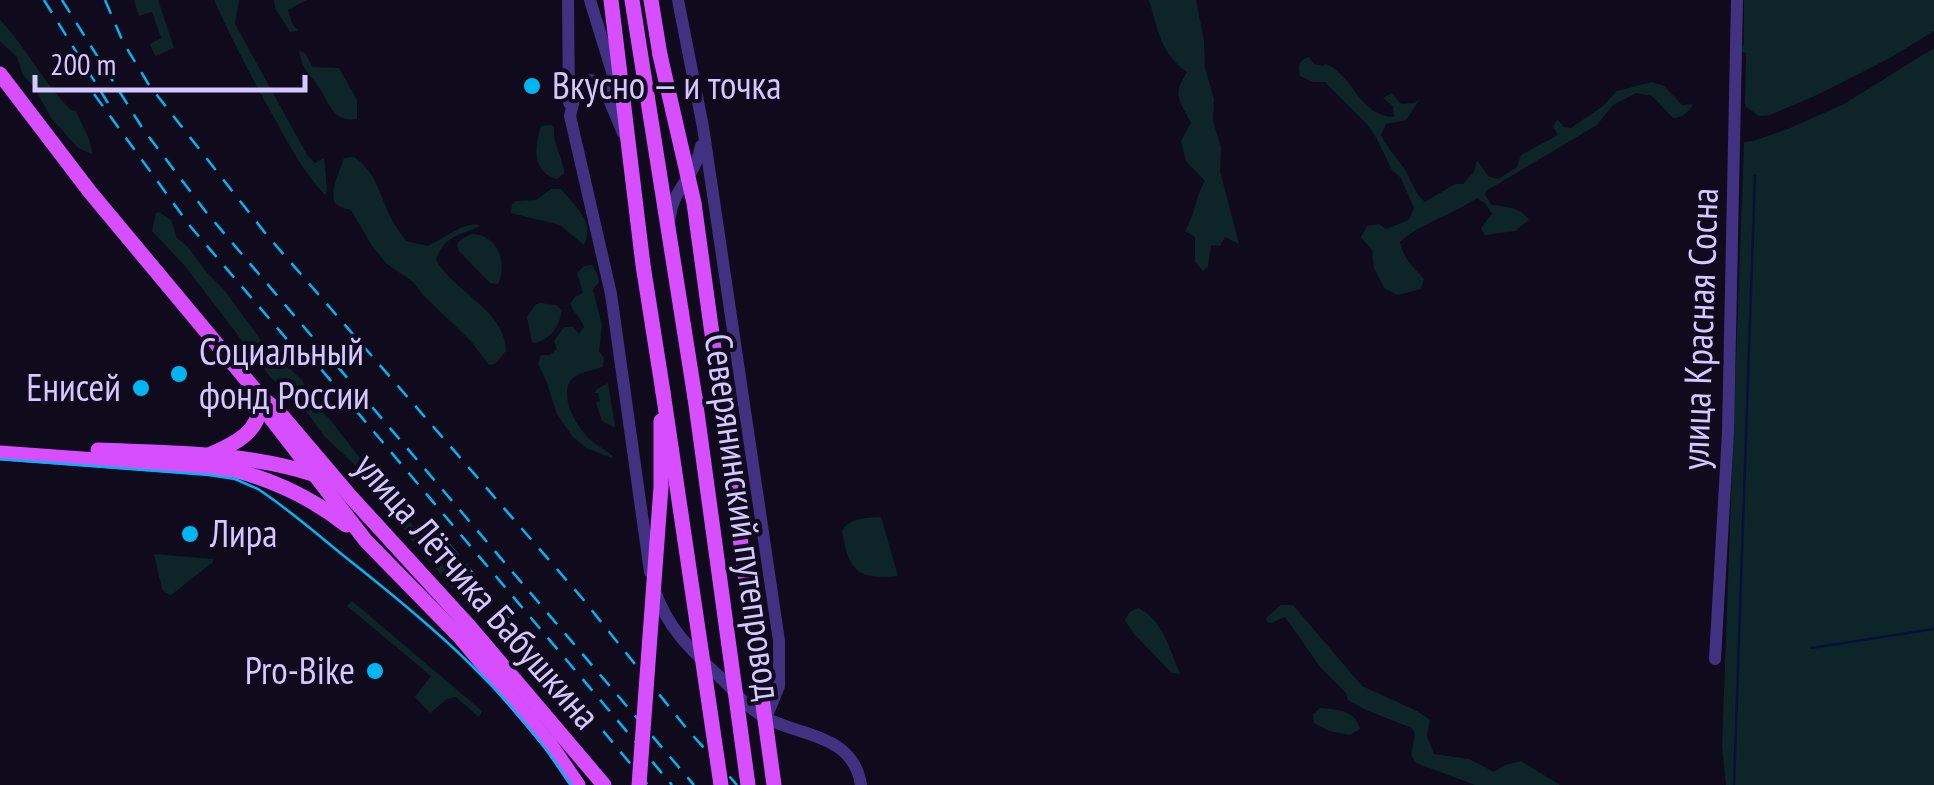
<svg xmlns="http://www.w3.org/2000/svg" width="1934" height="785" viewBox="0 0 1934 785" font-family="'PT Sans Narrow',sans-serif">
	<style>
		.green { fill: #0d2528 }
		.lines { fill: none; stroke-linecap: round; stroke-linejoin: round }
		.stream { stroke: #05113b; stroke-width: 2.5 }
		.minor { stroke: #403280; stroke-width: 12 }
		.major { stroke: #d74eff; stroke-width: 15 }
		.tram { stroke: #00b6f2; stroke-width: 2.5 }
		.rail { stroke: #00b6f2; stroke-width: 2.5; stroke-dasharray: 15 12; stroke-linecap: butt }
		.major-bridge { stroke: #d74eff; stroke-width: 15 }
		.poi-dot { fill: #00b6f2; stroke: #100a1d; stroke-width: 4 }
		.labels { text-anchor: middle; stroke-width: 8; stroke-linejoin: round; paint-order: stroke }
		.poi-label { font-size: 38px; fill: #d5c7ff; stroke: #100a1d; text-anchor: start }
		.street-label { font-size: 38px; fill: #d5c7ff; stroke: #100a1d }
	</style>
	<rect width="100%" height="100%" fill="#100a1d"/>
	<g class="green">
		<path d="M134,0H158L174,48L155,56L150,44L161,38L152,12L139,16Z"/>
		<path d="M214,0H239L235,24L307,155L315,163L324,158L327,190L325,195C305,174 290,147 276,121C254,82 233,42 214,0Z"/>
		<path d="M274,0H307L288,10L292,23L298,31L290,32L275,8Z"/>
		<path d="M1149,0H1196L1204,41L1205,68L1214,99L1213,121L1221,147L1220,171L1239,244L1225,237L1220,246L1211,245L1208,266L1203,271L1195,262V237L1185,231C1196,213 1194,200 1205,181L1186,161L1181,141L1191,123C1179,99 1172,96 1187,72C1160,53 1158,29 1149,0Z"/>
		<path d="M1744,0H1934V31L1890,58L1817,95L1770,115L1759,116L1745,106L1746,53L1740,51L1744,43Z"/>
		<path d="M0,20C27,48 43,83 71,110L76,111C81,125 92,139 92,154L78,148L52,119L33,86L23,75L17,57L0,41Z"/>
		<path d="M1934,48V785H1726L1722,747L1744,142L1753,141L1788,129L1844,104Z"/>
		<path d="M299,50L306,54L312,67L339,68L357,100V119C336,122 331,108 322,92C311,74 303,73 299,50Z"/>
		<path d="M1309,57L1314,64L1323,66L1326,64C1355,77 1359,116 1394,117L1393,106L1383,98L1392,93L1401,104L1414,103L1420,99L1406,120L1386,124L1381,135C1387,147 1393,154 1401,164C1411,177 1413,192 1425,202L1455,184H1463L1474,172L1477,160L1488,176L1498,179L1517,167L1521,155L1558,135L1553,127L1557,119L1564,127L1571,128L1603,106L1617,91L1652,82L1664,86L1682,105L1693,104C1690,112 1681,118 1673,118L1652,96L1636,93L1613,105L1597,125L1486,191L1485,195L1492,205C1506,207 1520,207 1529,220L1515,231L1485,235L1481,228L1492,214L1486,204L1477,198C1454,214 1419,224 1400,242C1403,258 1413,267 1424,279L1421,289L1398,295L1385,289L1374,268L1372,250L1361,237L1367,226L1379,224L1386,229L1409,220L1414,208L1401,178L1392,170L1377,139L1366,123L1325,82H1313L1300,76C1298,66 1298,61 1309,57Z"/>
		<path d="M551,125L554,128V138L564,169V174L557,179C531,172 535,146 541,126Z"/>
		<path d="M354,157C377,172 380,197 392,220C396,227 401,234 406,241L428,246L462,227L476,224L480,226C460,236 444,235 436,260C454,292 506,311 506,351L495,364L489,365L470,340L424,296L413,282L387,264L372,246L351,210C347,209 338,207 335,203C329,191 341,169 344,158Z"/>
		<path d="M551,189H561C575,206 596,222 584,245L560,225L511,213L512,204L516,201L536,200Z"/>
		<path d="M159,212L171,220L177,238L188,247L208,274L225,291L266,347L302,380L317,408L328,417L363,462L382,480L399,510L424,538L447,569L467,588V597L458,595L412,541L371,480L324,436L309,415L271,378L184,265L152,231L156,213Z"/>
		<path d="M471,234C497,234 508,262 498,284L490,283L459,251L457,246L459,241Z"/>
		<path d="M592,265L597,273L599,282L593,290L602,325L599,351L604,358L603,366C593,372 582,370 573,378C556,394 578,430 593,442C599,447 607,451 613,456L612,458L586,448L572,436L557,414L546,380L538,364L541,355H550L557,349L554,341L564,327H573L579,334L584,327C581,318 574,313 570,304L575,297L583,293L577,273L584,266Z"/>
		<path d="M540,303L556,305L562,310C559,327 552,337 536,343L532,342L527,317L535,305Z"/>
		<path d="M608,383L615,426L613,427L602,421L596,403L600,401L598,393H595L597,389Z"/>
		<path d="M881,517L898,576C856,580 849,570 842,531C851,517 866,518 881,517Z"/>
		<path d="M154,554L213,559V562L171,595L165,593L162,589Z"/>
		<path d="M352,601L482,711L479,717L456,697L447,699L430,713L415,697L431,676L347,606Z"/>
		<path d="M1281,605H1293L1362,686L1417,711L1430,720L1427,736L1434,754L1469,759L1494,772L1505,765L1521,761L1560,785H1475L1416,763L1411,755L1415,734L1412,728L1366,710L1348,700L1346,693L1321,668L1285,617L1271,623L1267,622L1266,618Z"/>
		<path d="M1138,608C1162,618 1171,652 1180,674L1172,673L1134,634L1125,620L1130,612Z"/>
		<path d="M1320,708C1338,710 1354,709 1360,729L1350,735L1329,731L1314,723L1313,714Z"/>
	</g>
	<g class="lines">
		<g class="stream">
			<path d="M1811,648L1934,629"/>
			<path d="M1734,785L1755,176"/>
		</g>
		<g class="minor">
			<path d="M568,0L569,103"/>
			<path d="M590,0L617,88"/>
			<path d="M678,0L703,127L779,641V686L766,718"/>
			<path d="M623,133L602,83L591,80C575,87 574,100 570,116L611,294L650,572"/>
			<path d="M670,217C673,188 696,176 701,146"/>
			<path d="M655,591C669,632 695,653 725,682C736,693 746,706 759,714C794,737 853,731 861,785"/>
			<path d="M1715,659L1728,432L1737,0"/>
		</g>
		<g class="major">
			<path d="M611,0L643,265L663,392"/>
			<path d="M632,0L695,398"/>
			<path d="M651,0L660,55"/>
			<path d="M0,74L90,192L260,396L278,411L351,497L469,626L604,785"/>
			<path d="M262,399L270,417L366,541L459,636L550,744L578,785"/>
			<path d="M98,450C171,453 244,452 313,474"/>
			<path d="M0,453L234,470C276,481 312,498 346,525"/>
			<path d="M209,455C235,444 262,431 260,400"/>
		</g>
		<path class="tram" d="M0,459L209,475L235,479L258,489C290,510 319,536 349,560C435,628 511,693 571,785"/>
		<g class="rail">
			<path d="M44,0L108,103"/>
			<path d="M62,0L143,129L206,212L694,785"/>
			<path d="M105,0L123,42L149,85L266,234L582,598L687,729L737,785"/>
			<path d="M94,94L190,226L308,364"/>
			<path d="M304,349L672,785"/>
			<path d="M431,523L648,785"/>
		</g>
		<g class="major-bridge">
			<path d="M660,55L694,203L774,785"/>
			<path d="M663,392L721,785"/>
			<path d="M695,398L748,785"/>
			<path d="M639,785L661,487V421"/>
		</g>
	</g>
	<g class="poi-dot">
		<circle cx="532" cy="86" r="10"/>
		<circle cx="179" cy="374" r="10"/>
		<circle cx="141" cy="388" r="10"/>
		<circle cx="190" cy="534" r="10"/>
		<circle cx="375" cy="671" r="10"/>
	</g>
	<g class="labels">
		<g class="poi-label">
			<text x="552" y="99">Вкусно — и точка</text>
			<text x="199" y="365">Социальный<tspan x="199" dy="44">фонд России</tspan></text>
			<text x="121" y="401" text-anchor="end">Енисей</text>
			<text x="210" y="547">Лира</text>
			<text x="355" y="684" text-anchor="end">Pro-Bike</text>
		</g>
		<g class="street-label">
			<text transform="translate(1700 329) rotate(-88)" y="13">улица Красная Сосна</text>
			<text transform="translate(743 517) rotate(82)" y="13">Северянинский путепровод</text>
			<text transform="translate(477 591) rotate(49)" y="13">улица Лётчика Бабушкина</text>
		</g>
	</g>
	<path d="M35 75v15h270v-15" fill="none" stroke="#d5c7ff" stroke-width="5"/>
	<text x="50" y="75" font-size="30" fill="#d5c7ff" stroke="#100a1d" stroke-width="8" paint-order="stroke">200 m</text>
</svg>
